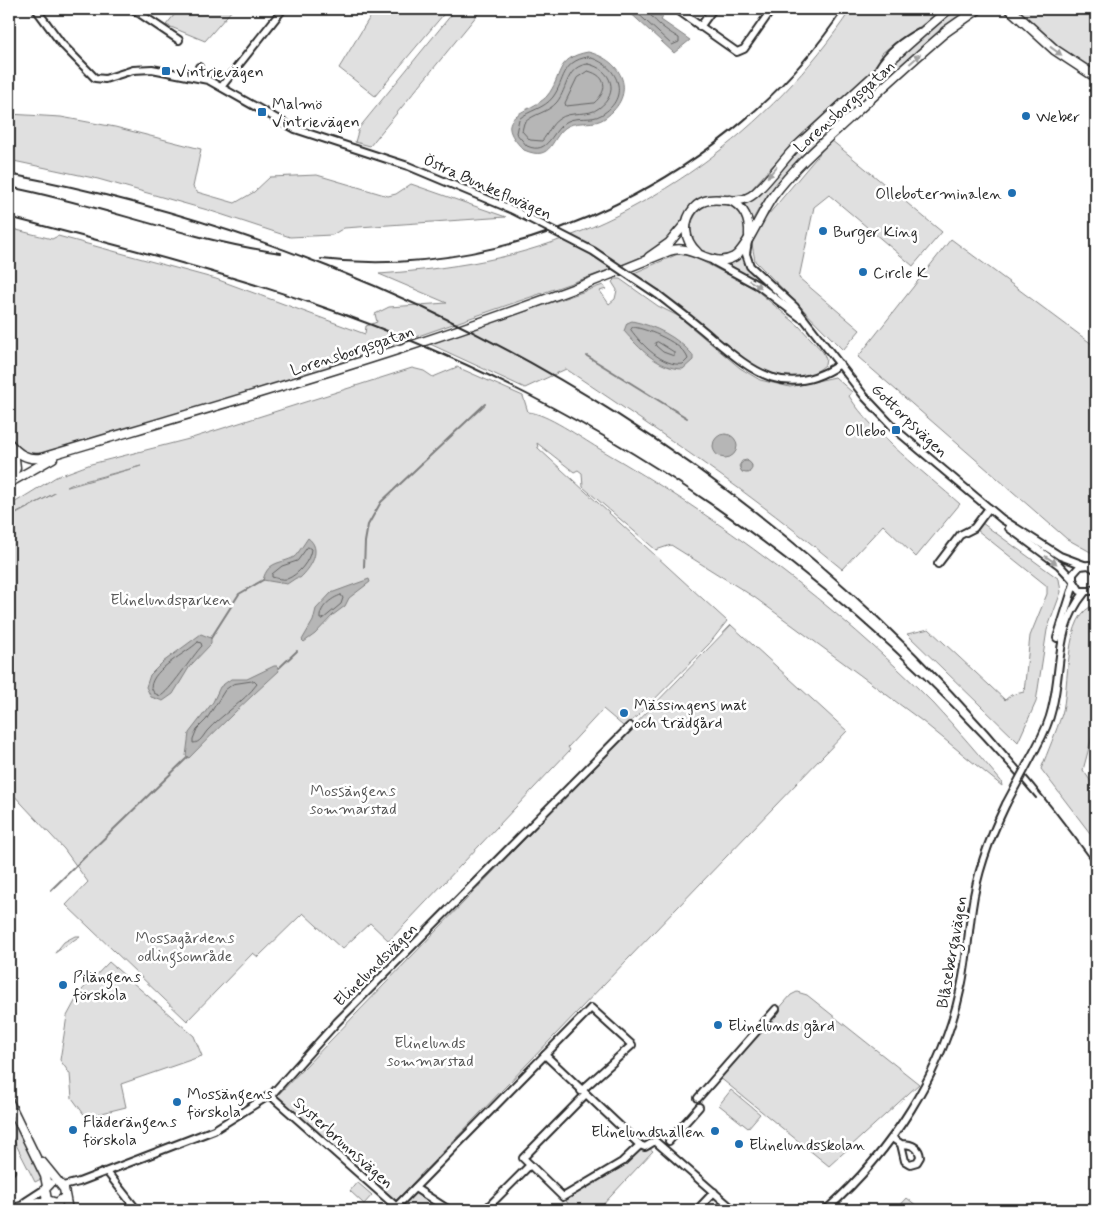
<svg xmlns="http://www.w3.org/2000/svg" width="1105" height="1219" viewBox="0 0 1105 1219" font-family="Mynerve,sans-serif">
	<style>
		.green { fill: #e0e0e0; stroke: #868686; fill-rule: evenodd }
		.water { fill: #b6b6b6; stroke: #7e7e7e }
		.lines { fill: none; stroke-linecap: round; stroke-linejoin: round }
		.shore { stroke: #636363; stroke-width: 1 }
		.stream { stroke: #7e7e7e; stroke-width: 2 }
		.minor-casing { stroke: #2b2b2b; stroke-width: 10 }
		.major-casing { stroke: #2b2b2b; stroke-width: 11 }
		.highway-casing { stroke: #2b2b2b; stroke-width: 12 }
		.minor { stroke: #fff; stroke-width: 6 }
		.major { stroke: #fff; stroke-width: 8 }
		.highway { stroke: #fff; stroke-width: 9 }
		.rail { stroke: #2b2b2b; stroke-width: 2 }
		.minor-bridge-casing { stroke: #2b2b2b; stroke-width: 10; stroke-linecap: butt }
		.minor-bridge { stroke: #fff; stroke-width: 6 }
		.oneway { fill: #a0a0a0 }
		.poi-dot { fill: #1f6fb2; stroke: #fff; stroke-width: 2 }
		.labels { text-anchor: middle; stroke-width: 5; stroke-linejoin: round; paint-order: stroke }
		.poi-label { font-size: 16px; fill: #2b2b2b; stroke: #fff; text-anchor: start }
		.street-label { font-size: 16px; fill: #2b2b2b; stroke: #fff }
		.park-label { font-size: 16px; fill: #585858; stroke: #fff }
	</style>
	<rect width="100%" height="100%" fill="#fff"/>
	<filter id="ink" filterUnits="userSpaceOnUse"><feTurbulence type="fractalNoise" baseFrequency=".02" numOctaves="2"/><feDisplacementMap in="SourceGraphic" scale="10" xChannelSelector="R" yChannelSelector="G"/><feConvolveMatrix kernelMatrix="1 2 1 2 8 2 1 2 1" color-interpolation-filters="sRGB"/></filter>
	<g filter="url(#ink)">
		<g class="green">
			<path d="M179,9H233L205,41L166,25Z"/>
			<path d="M369,9H448L375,96L339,68L373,12Z"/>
			<path d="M456,9H482L370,146L355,142L359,128Z"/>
			<path d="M851,9H944C924,26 900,37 881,54L883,56L873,72L773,165L749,192L735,198L720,194L703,198L694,204L680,226L660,246L632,262L294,379L46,452C27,458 22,449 9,436V228L52,239L58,236L216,279L365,334L366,326L377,322L375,314L389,307L447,303L379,274C420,271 462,266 502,257C643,224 772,129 851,9Z"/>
			<path d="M956,9H968L928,41L780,180L761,205L752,221L743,205C763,196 776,172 791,157C844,105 899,56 956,9Z"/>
			<path d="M1017,9H1096V74C1067,55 1040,35 1017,9Z"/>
			<path d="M9,114L61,117L115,127L201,149L193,187L197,192L235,203L254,192L270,177L317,175L388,196L396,194L411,184L506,217L344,228L332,235L290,237L211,211L98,179L9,160Z"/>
			<path d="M831,140L942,232L913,266L829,195L814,207L799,278L860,330L843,350L755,261L752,244L763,221Z"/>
			<circle cx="718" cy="230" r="27"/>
			<path d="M951,239L1096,347V555L1067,539L858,357Z"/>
			<path d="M678,254L694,257L755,289L799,326L823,352L826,359L825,365C782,403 733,350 702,324C680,306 657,290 634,273Z"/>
			<path d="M742,256L751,273L774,292L728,265Z"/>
			<path d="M615,279H620L658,306L678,316L740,368L760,380L790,387L835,377L852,392L849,396C873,434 926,474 960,504L916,557L883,525L842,569C755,496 660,432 566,369L525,388L430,344L603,285L606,289L600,291L609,304L615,299L617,290L612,282ZM747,460L752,465L749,473L742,472L739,466L742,461Z"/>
			<path d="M457,367L523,396L528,412C546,413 581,438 598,448C720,518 835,604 934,704C957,729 979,755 1001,781L1002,786L922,721L856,672L754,597L671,545L656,550L583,487L582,473L578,470L574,472L537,443L538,448L727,621L709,644L637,717L623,726L603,709L568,747L570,750L389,941L370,923L342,949L303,913L258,957L253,953L187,1021L66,905L88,882L64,849L9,790V518L55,493L9,517V506L56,477L91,464L189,439L412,368L424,371L433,377ZM141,466L68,487H67L73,484Z"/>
			<path d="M982,523L1059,579L1061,592L1047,630L1036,702L1018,742L907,634L929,629L1005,700L1011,695L1024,692L1030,636L1047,594V586L977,530Z"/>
			<path d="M1096,605V722L1083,770L1096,789V841L1041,769C1048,751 1056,732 1062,714C1070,688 1063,611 1096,605Z"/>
			<path d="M731,625L847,731L410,1186L446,1210H399L396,1207L406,1191L396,1200L276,1097Z"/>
			<path d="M75,936H80L55,953L64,942Z"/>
			<path d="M109,962L194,1036L202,1056L121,1084L126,1107L86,1117L72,1098L70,1074L60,1060L67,1016L80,992Z"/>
			<path d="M797,992L807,995L919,1084L829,1166L719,1077L791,995Z"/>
			<path d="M731,1090L760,1114L748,1128L719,1105Z"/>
			<path d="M9,1112L43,1178L35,1182L9,1131Z"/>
			<path d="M643,1144L653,1151L598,1210H572L565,1199L604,1175Z"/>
			<path d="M357,1182L372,1195L364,1204L350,1191Z"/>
			<path d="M907,1198L922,1210H896Z"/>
		</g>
		<g class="water">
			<path d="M626,9H650L663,17L661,20L690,40L674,53Z"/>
			<path d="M588,52C623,60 638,94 605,118C594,126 580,120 568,126C550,136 554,163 524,150C487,114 532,113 547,96C563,77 554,58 588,52Z"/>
			<path d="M632,321C656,326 677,337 693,355V360L683,369C658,369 639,348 624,331L627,323Z"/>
			<circle cx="725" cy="446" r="12"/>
			<circle cx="746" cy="467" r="6"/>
			<path d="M308,538C323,549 311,568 300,578H296L287,584L263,580C268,560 282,564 294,557C298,554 305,542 308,538Z"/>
			<path d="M369,579L370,582L349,598L345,606L333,615L315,634L304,642L302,640L313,621L316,609L331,593Z"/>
			<path d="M201,634L211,638V644L190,666L173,694L163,701L151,697L146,687L150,675L163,662Z"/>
			<path d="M274,666H277L279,671C248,699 218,728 189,758L186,756L189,733L213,702L220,687L231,679H247Z"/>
		</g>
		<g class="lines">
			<g class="shore">
				<path d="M633,9L672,45L679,42V38C669,32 650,20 648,9"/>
				<path d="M588,57C618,64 632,97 601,115C591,121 578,116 568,121C551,129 550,156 527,146L516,133L519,119C529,110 544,109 553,97C565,81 561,61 588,57Z"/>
				<path d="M588,64C612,69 620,93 599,108C588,117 571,110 559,119C551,124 548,134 542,141L530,140L522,131L524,123C534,113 548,113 557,102C568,88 566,66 588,64Z"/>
				<path d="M588,71C608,76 608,91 594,103L566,106L565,103L577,78Z"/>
				<path d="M633,327C648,329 683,343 688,359L683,364C663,367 642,345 631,330Z"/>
				<path d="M658,342L674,352V356L663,352L656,346L655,343Z"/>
				<path d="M308,547L311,549C310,561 298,575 287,579C283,580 276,578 272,577V574L282,566L297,561Z"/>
				<path d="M341,595L343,598L341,604L323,619H320C319,608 331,598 341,595Z"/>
				<path d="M198,642L201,643L202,646C193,655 168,694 160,696L154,693L151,687C153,668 186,654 198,642Z"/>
				<path d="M254,681L257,684C243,703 222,714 207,731C203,736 200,743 193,743V739L197,729L206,720L225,690L233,684Z"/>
			</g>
			<g class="stream">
				<path d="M587,356L687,418"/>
				<path d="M364,567L365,542L368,525L381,502L485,404"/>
				<path d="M211,638L239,594L263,580"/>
				<path d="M279,668L297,651"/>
				<path d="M51,890L188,757"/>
			</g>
			<g class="minor-casing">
				<g id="minor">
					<path d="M36,9L61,43L95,78L105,79L133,70L152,69L208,80L295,129L408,166L513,210"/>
					<path d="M133,9L179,40"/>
					<path d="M676,9L737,52L744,49L772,9"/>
					<path d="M700,27L713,9"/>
					<path d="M199,67L200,78"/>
					<path d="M879,68C889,51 903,41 919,32"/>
					<path d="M222,86L283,9"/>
					<path d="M748,241L746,254L750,266L795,307L865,397L896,430L1002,519L1060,556L1084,565"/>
					<path d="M713,261L759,286L801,318"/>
					<path d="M657,294C675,308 694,322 711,337C754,373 787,400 840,364"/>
					<path d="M1009,528L1059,565L1073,580"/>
					<path d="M938,564L960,535L974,528L989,508"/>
					<path d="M1096,570L1089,565L1080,566L1073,574V580L1080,591H1091L1096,587"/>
					<path d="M1057,638L1074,584"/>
					<path d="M1036,748C1043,735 1049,723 1052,709C1063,665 1054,630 1085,592"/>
					<path d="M545,1055L640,1145L645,1147L655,1141L734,1210"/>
					<path d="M270,1095L400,1210"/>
					<path d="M585,1095L523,1158L563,1197L622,1162L640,1145"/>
					<path d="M698,1098L776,1009"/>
					<path d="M892,1138L901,1144L905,1161L910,1164L917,1162L920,1157C919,1146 910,1144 901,1144"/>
					<path d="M669,1141L699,1107"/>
					<path d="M9,1172L11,1171"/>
					<path d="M107,1172L137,1210"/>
					<path d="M63,1186L79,1182L214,1130L273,1093L337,1022L630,726"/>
					<path d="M415,1188L449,1210"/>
					<path d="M25,1202L45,1189"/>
					<path d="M396,1207L591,1008L632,1045L581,1091"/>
					<path d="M9,1209L39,1201L50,1202"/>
					<path d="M485,1210L530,1165"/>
					<path d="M697,1210L714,1192"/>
					<path d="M826,1210C891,1152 943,1073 961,987C967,961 968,934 972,908C977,871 990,837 1006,804"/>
				</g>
			</g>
			<g class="major-casing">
				<g id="major">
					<path d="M730,200C744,207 750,220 749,235"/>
					<path d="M697,252C684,240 682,222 694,208C711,190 733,208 751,196C765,187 783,159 797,146C847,100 897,53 949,9"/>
					<path d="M649,257L669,243L686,223"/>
					<path d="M9,443C18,454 27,460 41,458C252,395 465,336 669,251C693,242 710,270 734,257C747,249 762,211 773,196C796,165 826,140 854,114C885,86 916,57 948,30"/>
					<path d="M10,481L16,468L14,450"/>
					<path d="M9,483L53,458"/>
					<path d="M9,1102L45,1176L47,1186"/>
					<path d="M42,1162L64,1189L68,1210"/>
					<path d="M50,1184L45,1189L47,1200L57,1203L65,1197"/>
					<path d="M53,1203L60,1210"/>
				</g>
			</g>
			<g class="highway-casing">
				<g id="highway">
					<path d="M1010,9L1055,50L1096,77"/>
					<path d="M945,32L978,9"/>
				</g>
			</g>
			<use href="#minor" class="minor"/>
			<use href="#major" class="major"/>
			<use href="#highway" class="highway"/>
			<g class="rail">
				<path d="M9,174C448,257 834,504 1096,866"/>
				<path d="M9,187C101,205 188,240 281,253"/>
				<path d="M9,217C112,244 216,270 317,305C596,401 845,573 1036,798"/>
				<path d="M321,259C518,283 735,173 843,9"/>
			</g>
			<g class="minor-bridge-casing">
				<g id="minor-bridge">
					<path d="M513,210L593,251L657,294"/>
					<path d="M1006,804L1036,748"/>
				</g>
			</g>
			<use href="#minor-bridge" class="minor-bridge"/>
		</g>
		<defs><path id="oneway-solid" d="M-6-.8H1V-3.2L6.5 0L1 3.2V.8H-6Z" transform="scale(1.25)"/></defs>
		<g class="oneway">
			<use href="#oneway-solid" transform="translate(1056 51) rotate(36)"/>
			<use href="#oneway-solid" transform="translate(915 59) rotate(-42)"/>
			<use href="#oneway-solid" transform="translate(772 172) rotate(131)"/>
			<use href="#oneway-solid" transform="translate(755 284) rotate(31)"/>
			<use href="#oneway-solid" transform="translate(1051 560) rotate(34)"/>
		</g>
	</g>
	<g class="poi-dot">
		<rect x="161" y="66" width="10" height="10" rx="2.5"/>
		<rect x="257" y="107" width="10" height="10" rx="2.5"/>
		<circle cx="1026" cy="116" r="5"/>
		<circle cx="1012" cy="193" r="5"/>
		<circle cx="823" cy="231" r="5"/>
		<circle cx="863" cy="272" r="5"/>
		<rect x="891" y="425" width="10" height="10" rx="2.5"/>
		<circle cx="624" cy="713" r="5"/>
		<circle cx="63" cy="985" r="5"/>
		<circle cx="718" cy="1025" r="5"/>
		<circle cx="177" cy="1102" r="5"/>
		<circle cx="73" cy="1130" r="5"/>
		<circle cx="715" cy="1131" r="5"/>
		<circle cx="739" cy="1144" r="5"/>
	</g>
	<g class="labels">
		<g class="poi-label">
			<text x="176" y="77">Vintrievägen</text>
			<text x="272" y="109">Malmö<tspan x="272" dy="18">Vintrievägen</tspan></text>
			<text x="1036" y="122">Weber</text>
			<text x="1002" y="199" text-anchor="end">Olleboterminalen</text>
			<text x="833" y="237">Burger King</text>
			<text x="873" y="278">Circle K</text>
			<text x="886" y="436" text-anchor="end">Ollebo</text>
			<text x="634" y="710">Mässingens mat<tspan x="634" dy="18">och trädgård</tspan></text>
			<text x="73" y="982">Pilängens<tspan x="73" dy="18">förskola</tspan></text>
			<text x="728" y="1031">Elinelunds gård</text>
			<text x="187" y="1099">Mossängens<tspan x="187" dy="18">förskola</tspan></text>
			<text x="83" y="1127">Fläderängens<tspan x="83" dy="18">förskola</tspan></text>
			<text x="705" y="1137" text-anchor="end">Elinelundshallen</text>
			<text x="749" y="1150">Elinelundsskolan</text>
		</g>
		<g class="street-label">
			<text transform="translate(844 106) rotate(-42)" y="6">Lorensborgsgatan</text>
			<text transform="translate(488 186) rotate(24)" y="6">Östra Bunkeflovägen</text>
			<text transform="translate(352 350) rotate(-18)" y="6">Lorensborgsgatan</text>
			<text transform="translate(910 420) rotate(44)" y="6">Gottorpsvägen</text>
			<text transform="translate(951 952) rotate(-80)" y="6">Blåsebergavägen</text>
			<text transform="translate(375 964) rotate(-45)" y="6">Elinelundsvägen</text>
			<text transform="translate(344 1142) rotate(42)" y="6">Systerbrunnsvägen</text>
		</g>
		<g class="park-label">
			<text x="171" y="605">Elinelundsparken</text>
			<text x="353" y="796">Mossängens<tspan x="353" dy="18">sommarstad</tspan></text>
			<text x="185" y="943">Mossagårdens<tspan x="185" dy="18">odlingsområde</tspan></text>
			<text x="430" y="1048">Elinelunds<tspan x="430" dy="18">sommarstad</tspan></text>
		</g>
	</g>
	<rect width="1105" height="1219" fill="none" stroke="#fff" stroke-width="30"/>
	<rect x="15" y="15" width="1075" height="1189" fill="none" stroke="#2b2b2b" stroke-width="2" filter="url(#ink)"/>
</svg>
